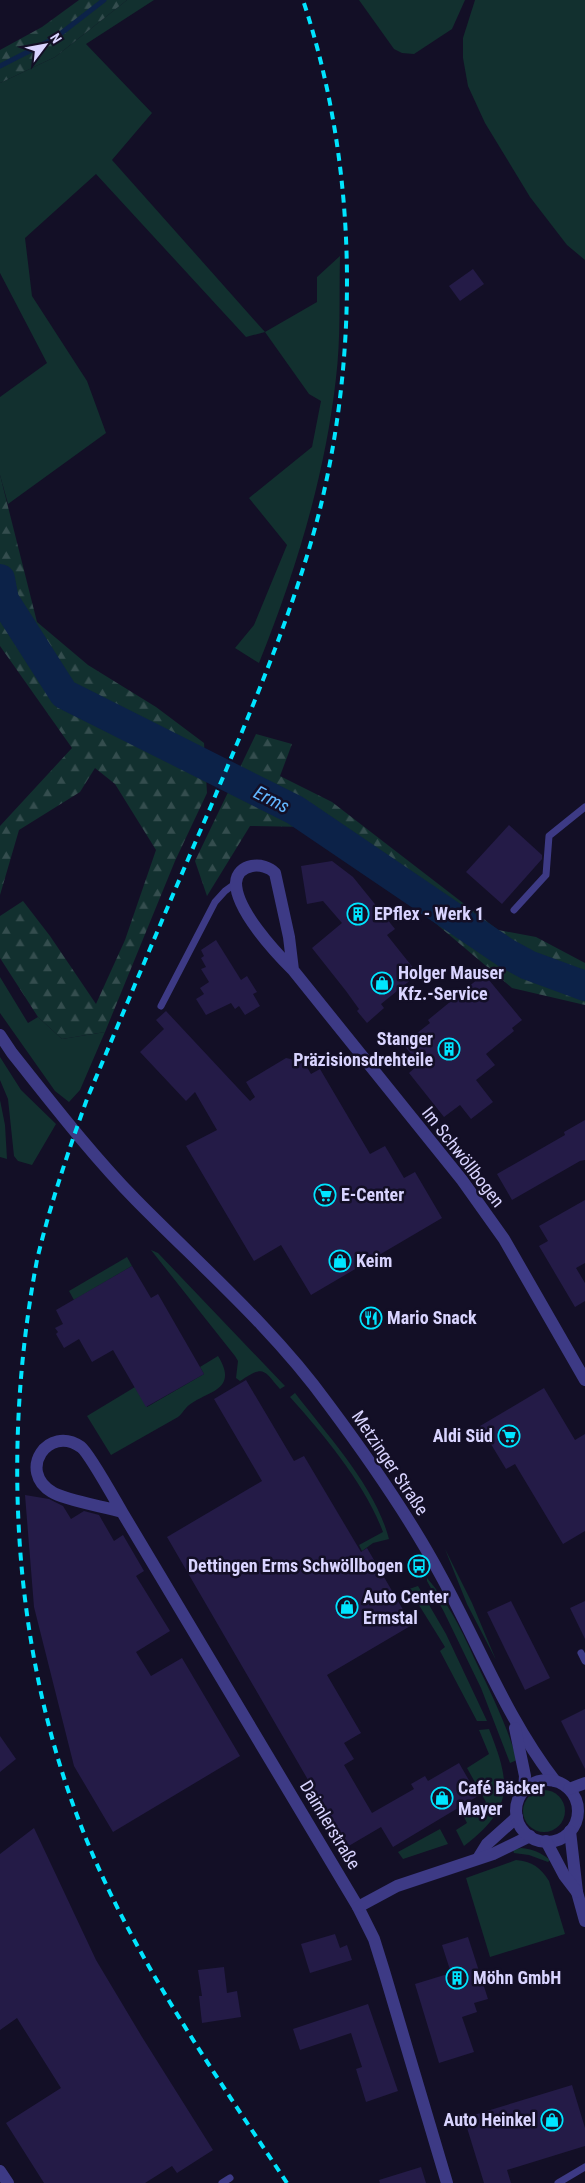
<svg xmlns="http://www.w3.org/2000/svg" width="585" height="2183" viewBox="0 0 585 2183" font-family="'Roboto Condensed',sans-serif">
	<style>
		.grass { fill: #12302f }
		.forest { fill: url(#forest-firs) }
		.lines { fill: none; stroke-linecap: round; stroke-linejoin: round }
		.stream { stroke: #0c2248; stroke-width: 5 }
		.river { stroke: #0c2248; stroke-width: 30 }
		.building { fill: #241b47 }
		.service { stroke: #3d3a85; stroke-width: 7 }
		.minor { stroke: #3d3a85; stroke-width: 12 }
		.tertiary { stroke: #3d3a85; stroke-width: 12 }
		.rail { stroke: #00e5ff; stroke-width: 4; stroke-dasharray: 8 6; stroke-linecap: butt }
		.labels { text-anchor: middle; stroke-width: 5; stroke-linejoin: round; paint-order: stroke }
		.poi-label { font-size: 18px; font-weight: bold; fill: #d9d4ff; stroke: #130f26; text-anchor: start }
		.street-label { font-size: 18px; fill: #d9d4ff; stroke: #130f26 }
		.water-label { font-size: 19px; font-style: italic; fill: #62b6ff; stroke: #130f26 }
	</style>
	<defs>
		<pattern id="forest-firs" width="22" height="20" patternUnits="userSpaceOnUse" patternTransform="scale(1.25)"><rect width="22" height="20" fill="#12302f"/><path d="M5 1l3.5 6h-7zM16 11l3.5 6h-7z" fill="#344d4e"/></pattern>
	</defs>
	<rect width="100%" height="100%" fill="#130f26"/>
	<g class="grass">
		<path d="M127,0H154L86,44L152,113L112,160L265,332L317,302V277L340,256C339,297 341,338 336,378C325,476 296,571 259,663L235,648L254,625L287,545L249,498L312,447L321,401L309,394L265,332L246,337L96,174L25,238L32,296L87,381L106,433L8,504L0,475V397L47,363L0,273V83L55,57Z"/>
		<path d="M359,0H465L452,29L414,54L402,53L394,49Z"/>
		<path d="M475,0H585V260L567,245L530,197L485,123L468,86L463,58V38Z"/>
		<path d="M0,977L28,1023L38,1017L62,1039L105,1032L80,1090L69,1102L55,1091L0,1013Z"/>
		<path d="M0,1057L21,1090L56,1124L32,1165L18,1161L14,1156L8,1099L0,1080Z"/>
		<path d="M0,1100L5,1125L7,1159L0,1157Z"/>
		<path d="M151,1250L158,1253L285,1386L280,1389C263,1369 264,1365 240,1381L236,1378L238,1361L235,1356Z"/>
		<path d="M127,1257L132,1266L74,1300L69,1291Z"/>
		<path d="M218,1356C241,1393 202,1391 186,1408C183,1411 182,1414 178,1417L111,1455L87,1416L135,1387L147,1407L204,1374L200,1367Z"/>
		<path d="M295,1393C328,1436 375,1486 389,1539L373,1543L362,1551L359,1545L383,1532C365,1484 324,1435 290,1397Z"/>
		<path d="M445,1549L472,1603L496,1660L467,1604Z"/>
		<path d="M427,1578C450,1605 462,1631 477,1664C492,1695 507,1726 517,1760L510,1763L481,1688L444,1612L427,1581Z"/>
		<path d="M418,1586L446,1634L487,1721H477L440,1651L445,1647L409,1589Z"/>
		<path d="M489,1729C511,1784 514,1808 464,1846L456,1830L467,1823L463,1815L486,1802L467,1768L489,1754L479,1730Z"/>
		<circle cx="544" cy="1811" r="21"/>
		<path d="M440,1829L448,1844L403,1859L398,1852Z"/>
		<path d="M521,1848C533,1849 540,1852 550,1860L548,1862L529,1855L514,1853L513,1850Z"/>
		<path d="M516,1860C532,1861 541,1868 549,1881L565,1934L490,1957L466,1878Z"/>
	</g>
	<g class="forest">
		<path d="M79,0H127L55,57L0,83V50L42,27Z"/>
		<path d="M0,475L37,622L88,665L156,707L204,743L207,793L175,861L105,1032L62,1039L38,1017L0,958V916L23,901L50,936L96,1004L125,940L156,850L115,784L95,768L80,792L19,830L0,895V826L72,748L0,646Z"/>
		<path d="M256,734L292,744L280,776L332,802L498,930L536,937L585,963V1005L512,988L434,922L307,827L250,826L207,896L195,861Z"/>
	</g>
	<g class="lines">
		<path class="stream" d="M0,66L55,38L104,0"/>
		<path class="river" d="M0,579L4,600L64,694L295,810L506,953L528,965L585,986"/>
	</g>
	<g class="building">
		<path d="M473,269L484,284L460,301L449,286Z"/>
		<path d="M509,825L542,855V859L502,904L466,872Z"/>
		<path d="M332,861L353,877L395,929L387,935L418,974L381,1004L384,1008L367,1023L357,1011L359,1009L346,991L312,948L342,923L323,901L307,904L301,866Z"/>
		<path d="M216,940L241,980L247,976L257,992L253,994L260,1006L245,1015L239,1006L235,1009L231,1003L206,1015L196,999L204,994L200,988L209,982L201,969L206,967L201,958L204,956L201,950Z"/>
		<path d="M484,974L522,1020L512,1028L514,1031L486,1054L495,1065L476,1080L493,1102L471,1119L460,1105L444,1117L409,1073L419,1064L403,1044L430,1023L428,1020Z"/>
		<path d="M166,1011L250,1101L255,1097L246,1082L286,1058L304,1062L311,1074L320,1069L370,1154L385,1146L404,1178L415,1172L442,1218L311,1295L281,1245L254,1261L186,1146L217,1130L195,1092L186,1101L140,1052L164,1029L156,1020Z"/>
		<path d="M585,1120V1160L580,1161L512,1200L497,1174L565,1135L564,1132Z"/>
		<path d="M585,1200V1263L576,1268L585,1283V1301L575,1307L539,1246L548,1241L539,1226Z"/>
		<path d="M132,1266L151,1298L158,1294L204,1374L146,1407L113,1350L92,1362L79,1339L64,1348L56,1334L58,1332L55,1328L63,1324L56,1310Z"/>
		<path d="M246,1380L294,1461L304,1456L361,1552L367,1548L412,1625L327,1675L361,1733L344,1743L354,1759L344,1765L372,1813L414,1789L411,1784L425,1776L428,1781L459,1763L478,1796L393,1847L381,1827L347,1847L167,1537L262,1481L214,1399Z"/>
		<path d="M544,1388L575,1440L585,1434V1531L563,1544L515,1464L506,1469L480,1426Z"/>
		<path d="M25,1495L49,1499L63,1506L71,1519L84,1511L99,1515L114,1541L123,1535L144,1571L136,1576L170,1631L136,1652L151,1676L182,1658L240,1756L113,1832L74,1766L34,1607Z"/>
		<path d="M511,1601L550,1678L525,1690L487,1612Z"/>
		<path d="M585,1601V1639L570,1608Z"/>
		<path d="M585,1709V1769L561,1721Z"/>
		<path d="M0,1736L16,1759L0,1772Z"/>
		<path d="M34,1828L96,1960L142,2037L213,2150L177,2173L172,2166L145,2183H44L6,2123L61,2088L17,2018L0,2030V1854Z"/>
		<path d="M335,1934L340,1948L347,1945L352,1960L310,1973L301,1944Z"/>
		<path d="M468,1937L488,1999L474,2003L477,2012L462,2017L474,2052L439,2063L415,1984L451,1973L442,1945Z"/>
		<path d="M224,1967L227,1993L237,1991L241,2017L202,2023L199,1996H202L198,1970Z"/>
		<path d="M368,2004L398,2091L366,2102L356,2069L362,2067L351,2033L300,2050L293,2029Z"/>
		<path d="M572,2085L585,2128V2146L507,2170L511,2183H484L464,2118Z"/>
		<path d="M421,2167L426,2183H380L379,2180Z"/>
	</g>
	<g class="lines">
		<g class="service">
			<path d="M514,910L546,875L549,836L585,807"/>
			<path d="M161,1006L215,902L225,891L236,883"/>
			<path d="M581,1653L585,1661"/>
			<path d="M222,2183L230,2178"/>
			<path d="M558,2183L585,2167"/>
		</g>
		<g class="minor">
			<path d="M293,970L289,937L275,873C264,861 237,863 236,883C236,910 275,952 293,970L462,1180L504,1239L585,1380"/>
			<path d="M122,1512C106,1507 64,1500 52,1492C17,1471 48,1424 81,1447C89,1453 115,1500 122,1512L358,1907L374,1939L384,1971L447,2183"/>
			<path d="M479,1857L487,1844L517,1817"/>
			<path d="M358,1907L397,1886L493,1854L530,1836"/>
			<path d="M0,2171L8,2183"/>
		</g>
		<g class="tertiary">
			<path d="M0,1035L12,1053C52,1103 91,1154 136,1200C201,1266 273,1328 328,1404C369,1459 409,1516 441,1576C479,1645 507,1719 555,1781"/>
			<path d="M515,1728L525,1776L524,1790"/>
			<circle cx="547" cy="1811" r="31"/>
			<path d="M569,1789L585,1783"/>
			<path d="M570,1831L577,1892L585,1921"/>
			<path d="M546,1841L564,1875L577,1892"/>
		</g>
		<path class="rail" d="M287,2183C217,2077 142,1970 92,1853C13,1668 0,1455 37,1260C50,1205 68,1152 87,1099C128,1001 169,903 211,806C251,710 293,614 319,513C360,347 357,163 303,0"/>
	</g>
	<defs>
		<g id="building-ring" transform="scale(1.125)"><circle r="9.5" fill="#130f26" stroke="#00e5ff" stroke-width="1.5"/><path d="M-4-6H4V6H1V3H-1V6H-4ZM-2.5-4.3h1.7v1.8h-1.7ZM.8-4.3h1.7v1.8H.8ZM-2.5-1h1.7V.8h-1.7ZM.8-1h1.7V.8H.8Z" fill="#00e5ff"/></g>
		<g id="shop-ring" transform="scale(1.125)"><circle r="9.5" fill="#130f26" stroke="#00e5ff" stroke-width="1.5"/><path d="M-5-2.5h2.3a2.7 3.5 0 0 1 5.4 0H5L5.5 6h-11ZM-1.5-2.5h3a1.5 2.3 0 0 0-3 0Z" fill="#00e5ff"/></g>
		<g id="supermarket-ring" transform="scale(1.125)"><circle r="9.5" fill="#130f26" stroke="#00e5ff" stroke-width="1.5"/><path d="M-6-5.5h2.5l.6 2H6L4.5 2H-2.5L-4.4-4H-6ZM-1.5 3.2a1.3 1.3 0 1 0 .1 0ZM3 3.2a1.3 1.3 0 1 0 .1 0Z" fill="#00e5ff"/></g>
		<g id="restaurant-ring" transform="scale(1.125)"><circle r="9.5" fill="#130f26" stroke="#00e5ff" stroke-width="1.5"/><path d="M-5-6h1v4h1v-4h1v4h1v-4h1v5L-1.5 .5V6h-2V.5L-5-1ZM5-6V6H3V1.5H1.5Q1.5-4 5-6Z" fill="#00e5ff"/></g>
		<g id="bus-ring" transform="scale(1.125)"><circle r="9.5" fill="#130f26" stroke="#00e5ff" stroke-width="1.5"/><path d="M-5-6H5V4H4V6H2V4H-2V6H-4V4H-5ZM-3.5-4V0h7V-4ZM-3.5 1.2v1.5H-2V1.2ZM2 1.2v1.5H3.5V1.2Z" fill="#00e5ff"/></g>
	</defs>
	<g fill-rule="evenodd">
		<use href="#building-ring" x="358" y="914"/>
		<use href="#shop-ring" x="382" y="983"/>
		<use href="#building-ring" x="449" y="1049"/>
		<use href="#supermarket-ring" x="325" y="1195"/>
		<use href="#shop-ring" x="340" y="1261"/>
		<use href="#restaurant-ring" x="371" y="1318"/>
		<use href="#supermarket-ring" x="509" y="1436"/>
		<use href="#bus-ring" x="419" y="1566"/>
		<use href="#shop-ring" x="347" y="1607"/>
		<use href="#shop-ring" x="442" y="1798"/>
		<use href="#building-ring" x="457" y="1978"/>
		<use href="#shop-ring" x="552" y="2120"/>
	</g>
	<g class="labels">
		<g class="poi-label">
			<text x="374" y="920">EPflex - Werk 1</text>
			<text x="398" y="979">Holger Mauser<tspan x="398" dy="21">Kfz.-Service</tspan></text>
			<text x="433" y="1045" text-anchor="end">Stanger<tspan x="433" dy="21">Präzisionsdrehteile</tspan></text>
			<text x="341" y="1201">E-Center</text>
			<text x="356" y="1267">Keim</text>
			<text x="387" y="1324">Mario Snack</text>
			<text x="493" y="1442" text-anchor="end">Aldi Süd</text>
			<text x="403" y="1572" text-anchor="end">Dettingen Erms Schwöllbogen</text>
			<text x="363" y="1603">Auto Center<tspan x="363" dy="21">Ermstal</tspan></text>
			<text x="458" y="1794">Café Bäcker<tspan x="458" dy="21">Mayer</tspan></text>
			<text x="473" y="1984">Möhn GmbH</text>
			<text x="536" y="2126" text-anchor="end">Auto Heinkel</text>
		</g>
		<g class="street-label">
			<text transform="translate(463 1157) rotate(52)" y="6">Im Schwöllbogen</text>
			<text transform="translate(390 1463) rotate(56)" y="6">Metzinger Straße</text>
			<text transform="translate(330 1825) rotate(59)" y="6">Daimlerstraße</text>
		</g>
		<g class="water-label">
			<text transform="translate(272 799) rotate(27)" y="7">Erms</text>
		</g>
	</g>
	<g transform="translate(45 45) rotate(58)" stroke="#130f26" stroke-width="4" paint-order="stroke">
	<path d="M0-4L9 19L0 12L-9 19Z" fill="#d9d4ff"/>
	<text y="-8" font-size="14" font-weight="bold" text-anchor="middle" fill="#d9d4ff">N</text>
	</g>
</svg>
